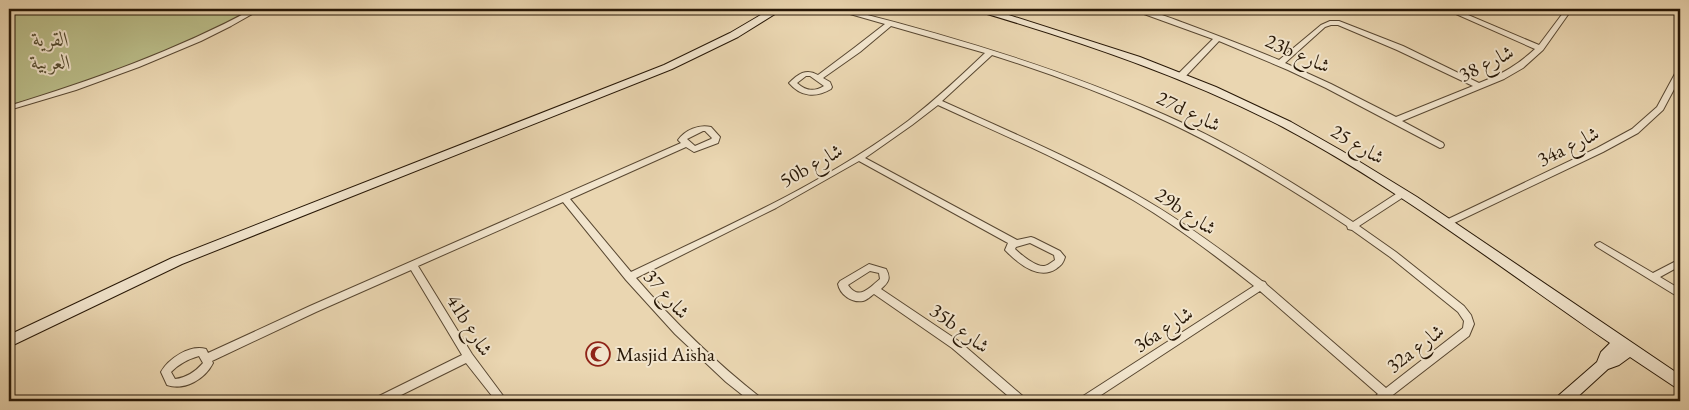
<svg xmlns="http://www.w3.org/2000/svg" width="1689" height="410" viewBox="0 0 1689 410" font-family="'EB Garamond',Amiri,serif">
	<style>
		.green { fill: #babd89; stroke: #706a48 }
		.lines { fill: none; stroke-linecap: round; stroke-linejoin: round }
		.street-casing { stroke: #584731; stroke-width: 2 }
		.secondary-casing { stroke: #271706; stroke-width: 2 }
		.street { fill: #f1e4cc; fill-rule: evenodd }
		.secondary { fill: #f1e4cc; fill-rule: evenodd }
		.labels { text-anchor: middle; stroke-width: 4; stroke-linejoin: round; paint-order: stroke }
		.park-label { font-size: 20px; font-style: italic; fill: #53492d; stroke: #f1e4cc }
		.street-label { font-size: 20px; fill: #271706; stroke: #f1e4cc }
		.poi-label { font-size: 20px; fill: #271706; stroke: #f1e4cc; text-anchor: start }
	</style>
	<rect width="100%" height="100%" fill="#ead6b1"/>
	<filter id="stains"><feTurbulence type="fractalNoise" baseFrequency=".004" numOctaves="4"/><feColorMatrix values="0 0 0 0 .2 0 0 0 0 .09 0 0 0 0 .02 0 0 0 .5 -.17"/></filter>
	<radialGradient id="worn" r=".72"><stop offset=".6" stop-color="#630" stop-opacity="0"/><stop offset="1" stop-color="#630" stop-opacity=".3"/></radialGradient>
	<path class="green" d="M9,9H255C179,51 93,84 9,105Z"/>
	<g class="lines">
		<g class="street-casing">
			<g id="street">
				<path d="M253,9H261L231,26L201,41L139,67L76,90L9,110V106C93,80 175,51 253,9Z"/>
				<path d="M1132,9C1149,9 1168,17 1184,23C1216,35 1248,47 1279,60L1321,25L1330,21H1339L1403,46L1479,83C1504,73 1516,66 1535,49L1447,10L1446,9H1454L1539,45L1566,9H1572L1543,50L1523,68L1504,79L1402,121L1443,143L1444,145L1443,147L1440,148L1326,88L1288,70L1219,41L1184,78H1178L1177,76L1178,74L1213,39L1133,10ZM1331,25H1338L1397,50L1473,86L1396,117L1331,84L1285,63L1325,27Z"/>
				<path d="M852,11C958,38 1065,70 1165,115C1231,144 1293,182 1353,222L1399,192H1405L1406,194L1405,196L1359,226L1396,252L1464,306L1471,315L1474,324L1469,336L1385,401H1372L1373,398L1378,394L1260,291L1092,401H1079L1080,398L1254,286C1215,255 1175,225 1133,200C1070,163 1003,135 938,105L912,125L865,158L1017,240L1031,237L1034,238L1060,251L1065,257C1063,264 1061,265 1056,269C1039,280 1019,264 1007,252L1005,250L1008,243L859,161L776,208L636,278C674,322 715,362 761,398L762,401H750L726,382L675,334L626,280L563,202L418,266L472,354L507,401H496L466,363L389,401H374L375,398L462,355L411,270L316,312L212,361L213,363C205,379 185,391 167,385L161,372C168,359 190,344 206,349L208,353L310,306L681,143L678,140C685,130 699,124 711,127L720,137L718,143L694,152L686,147L570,199L631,272C725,227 824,184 908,121C935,100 960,77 985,53L891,26L860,52L823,78L830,82L832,87L831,89C816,98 801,97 789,83C798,74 806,68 818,75L854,48L885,24L850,14V12ZM992,55C1049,73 1105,94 1159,118C1225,148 1287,186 1347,226L1348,229L1352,230L1390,257L1458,312L1464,321L1463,328L1386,388L1267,285L1265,282L1262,281C1222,250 1181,220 1137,195C1075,159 1008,131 942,101ZM806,76H810L824,86C814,92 806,91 797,83ZM703,131H705L712,138L711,139L695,146L687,139ZM1030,243L1054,255L1055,260C1052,262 1047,266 1044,266C1036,267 1020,254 1015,249L1016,247ZM199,356L203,363C195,372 186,378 175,379L171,372C179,364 188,359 199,356Z"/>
				<path d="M1677,70H1680V78L1663,110L1638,133L1603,152L1450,225H1444L1443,223L1444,221L1597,148L1632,129L1657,107Z"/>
				<path d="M1600,242L1653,273L1680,259V266L1660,277L1680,289V298L1597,247L1595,245L1597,243Z"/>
				<path d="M869,264L886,269C891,278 889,282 881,289L960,342L1025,398L1026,401H1014L952,348L874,294C871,296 867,300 863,301C852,303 840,295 838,284L840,281ZM870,271L879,273L880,279C869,288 859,301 848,285Z"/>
			</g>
		</g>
		<g class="secondary-casing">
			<g id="secondary">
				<path d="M771,9H783L738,37L672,69L182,264L9,347V335L172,258L664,65L730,33Z"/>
				<path d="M975,9H990L1140,57L1216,87L1291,122L1342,151L1417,197L1680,375V389L1675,387L1630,357L1619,365L1608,369L1573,401H1556L1558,396L1597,362L1601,352L1610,343C1502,269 1398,188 1283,127C1185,77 1082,42 977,11Z"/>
			</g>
		</g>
		<use href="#street" class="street"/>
		<use href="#secondary" class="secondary"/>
	</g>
	<defs>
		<g id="mosque-ring" transform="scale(1.25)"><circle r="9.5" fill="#f1e4cc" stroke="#8f2418" stroke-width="1.5"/><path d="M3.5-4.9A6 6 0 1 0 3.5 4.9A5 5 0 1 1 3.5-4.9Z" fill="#8f2418"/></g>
	</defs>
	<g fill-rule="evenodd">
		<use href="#mosque-ring" x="598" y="354"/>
	</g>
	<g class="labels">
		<g class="park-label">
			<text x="51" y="46">القرية<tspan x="51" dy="23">العربية</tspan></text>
		</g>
		<g class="street-label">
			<text transform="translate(1298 53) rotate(24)" y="7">23b شارع</text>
			<text transform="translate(1486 63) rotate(-26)" y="7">شارع 38</text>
			<text transform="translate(1189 111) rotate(26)" y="7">27d شارع</text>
			<text transform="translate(1358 144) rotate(31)" y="7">شارع 25</text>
			<text transform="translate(1568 146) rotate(-26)" y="7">34a شارع</text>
			<text transform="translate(811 165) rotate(-29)" y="7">50b شارع</text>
			<text transform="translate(1186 211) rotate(34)" y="7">29b شارع</text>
			<text transform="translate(667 294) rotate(49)" y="7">شارع 37</text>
			<text transform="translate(470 325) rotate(58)" y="7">41b شارع</text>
			<text transform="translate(960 328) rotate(37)" y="7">35b شارع</text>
			<text transform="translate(1163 329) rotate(-33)" y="7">36a شارع</text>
			<text transform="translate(1415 348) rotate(-37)" y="7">32a شارع</text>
		</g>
		<g class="poi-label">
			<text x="616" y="361">Masjid Aisha</text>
		</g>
	</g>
	<rect width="1689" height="410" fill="none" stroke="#ead6b1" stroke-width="30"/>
	<rect x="10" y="10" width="1669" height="390" fill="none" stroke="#271706" stroke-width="2.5"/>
	<rect x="15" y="15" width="1659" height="380" fill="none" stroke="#271706"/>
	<rect width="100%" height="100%" filter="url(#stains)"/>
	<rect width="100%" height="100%" fill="url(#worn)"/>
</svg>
